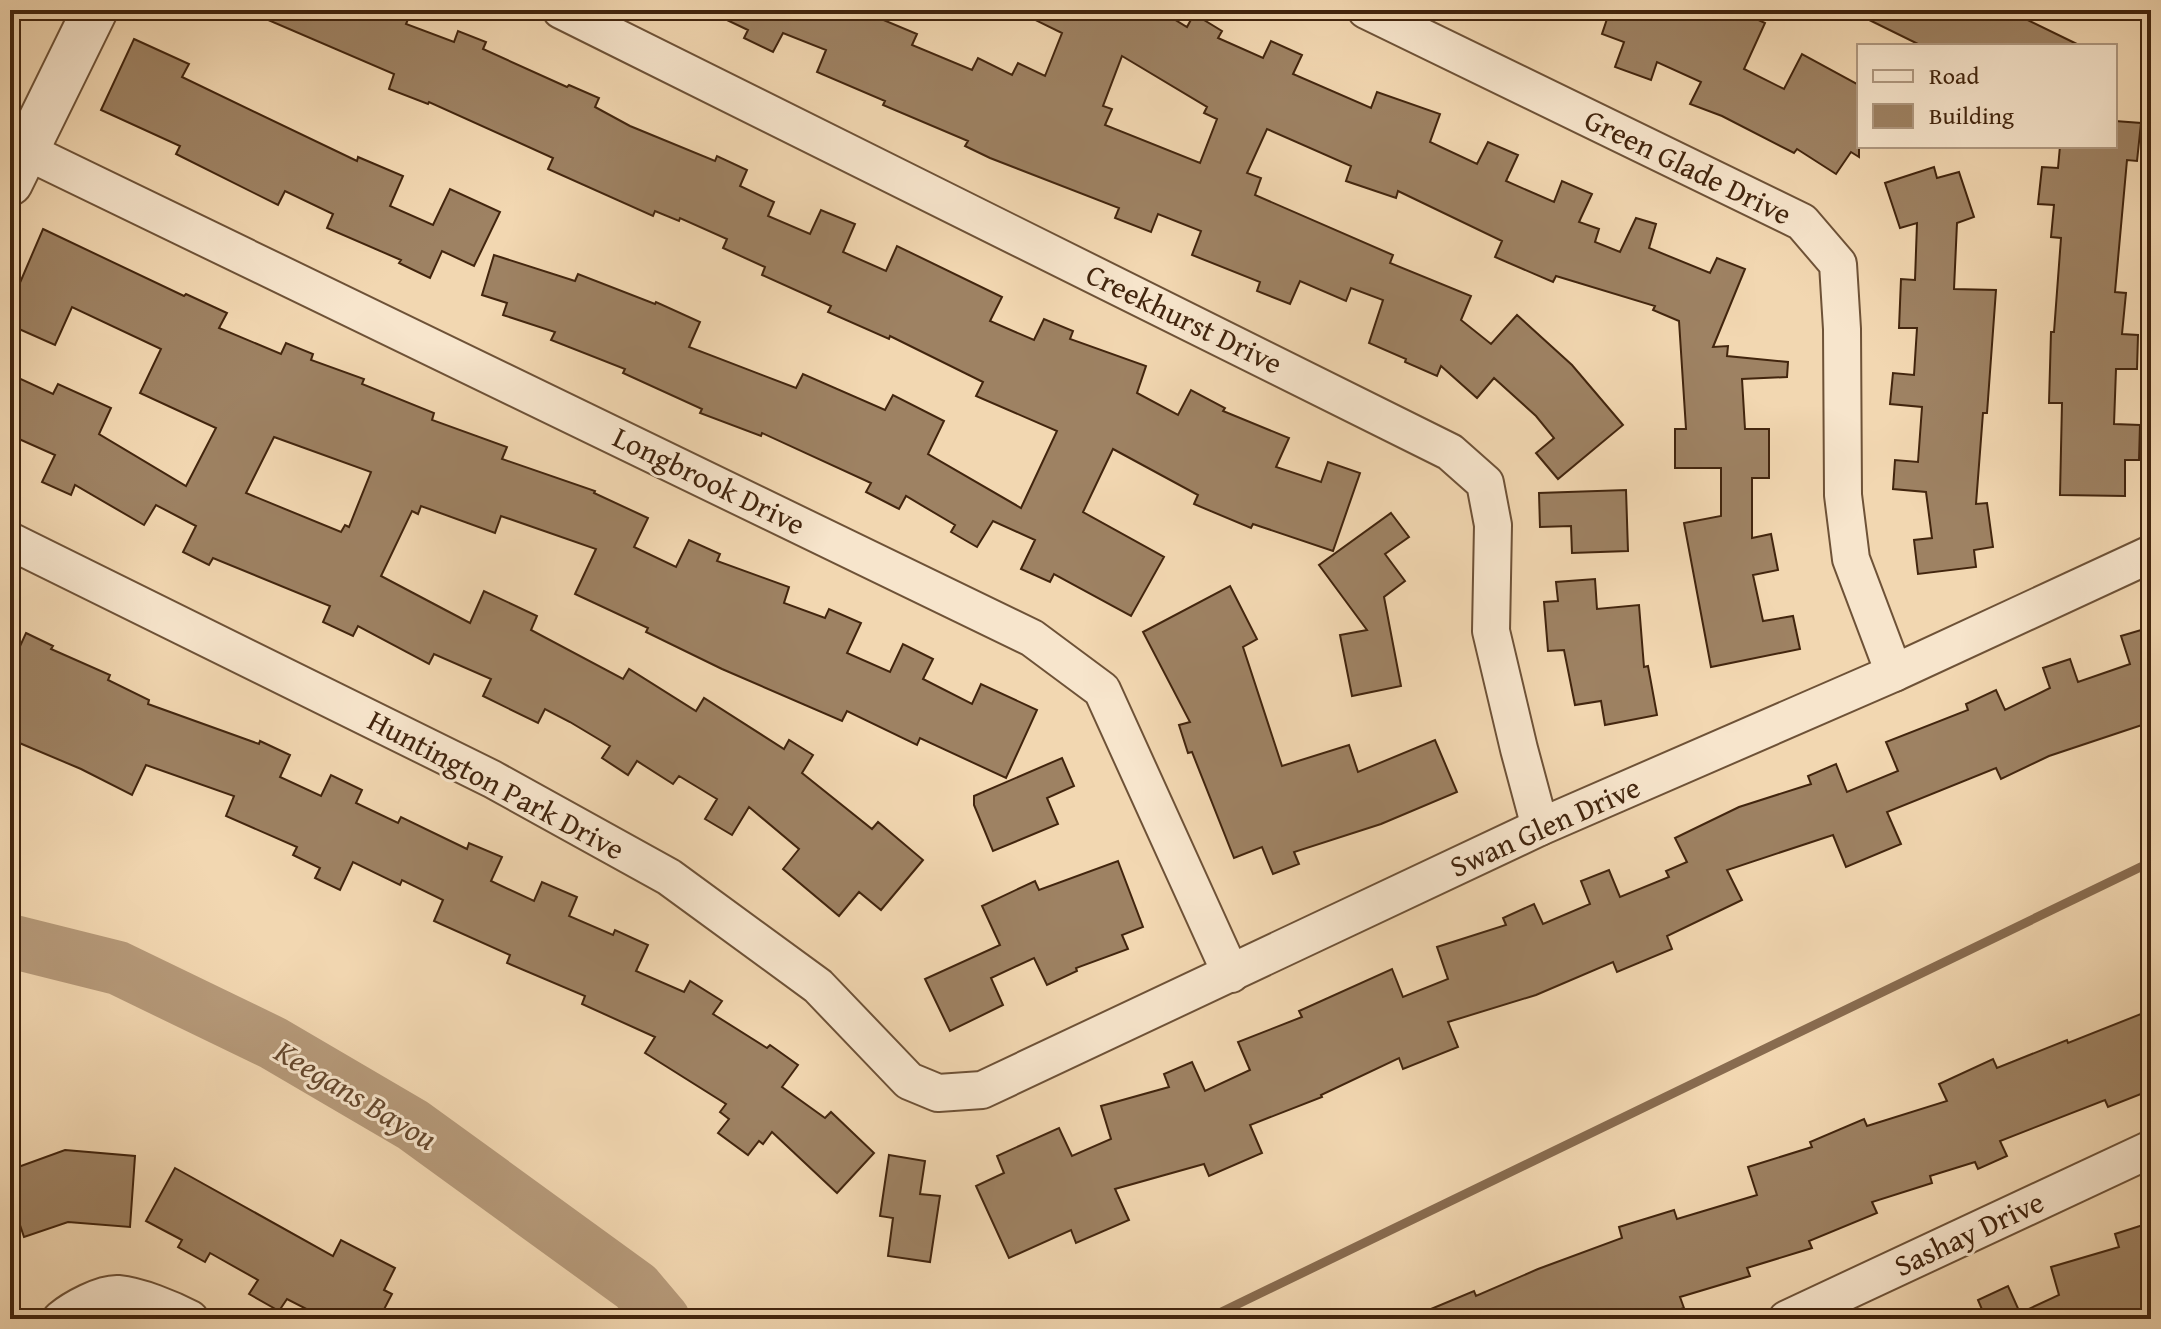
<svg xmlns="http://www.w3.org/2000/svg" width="2161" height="1329" viewBox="0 0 2161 1329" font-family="'Gentium Book Plus',serif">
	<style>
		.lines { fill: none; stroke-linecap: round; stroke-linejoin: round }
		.stream { stroke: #886b4f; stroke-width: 9 }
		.river { stroke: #b69a7a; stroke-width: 54 }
		.building { fill: #9e8263; stroke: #42250e; stroke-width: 2; fill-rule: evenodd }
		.minor-casing { stroke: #6e5237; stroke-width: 40 }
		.tertiary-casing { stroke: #6e5237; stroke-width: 48 }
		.minor { stroke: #f7e5cc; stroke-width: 36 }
		.tertiary { stroke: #f7e5cc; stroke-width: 44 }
		.labels { text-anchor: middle; stroke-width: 6; stroke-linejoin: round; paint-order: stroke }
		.street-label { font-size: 30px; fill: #42250e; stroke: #f7e5cc }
		.water-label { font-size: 32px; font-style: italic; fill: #65482e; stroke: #f7e5cc }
	</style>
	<rect width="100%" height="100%" fill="#f2d7b1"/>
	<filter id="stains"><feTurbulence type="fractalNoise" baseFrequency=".0025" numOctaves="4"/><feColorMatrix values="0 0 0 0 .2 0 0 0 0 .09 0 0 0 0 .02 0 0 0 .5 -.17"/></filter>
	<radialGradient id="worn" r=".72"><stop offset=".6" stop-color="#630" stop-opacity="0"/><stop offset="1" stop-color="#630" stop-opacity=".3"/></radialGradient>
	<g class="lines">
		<path class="stream" d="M1207,1319L2151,862"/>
		<path class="river" d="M10,941L118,968L273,1043L413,1125L636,1287L663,1319"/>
	</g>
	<g class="building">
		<path d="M245,10H412L406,24L454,42L458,31L486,42L483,49L567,87L569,85L599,98L595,107L630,126L715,161L717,156L747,170L740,186L774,202L768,216L810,234L821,210L855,224L843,252L886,271L897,246L1002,297L990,321L1034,340L1044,319L1073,331L1070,339L1146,366L1137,393L1178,415L1191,390L1225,408L1223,411L1289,438L1276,467L1321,482L1328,462L1360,473L1333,551L1253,524L1251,528L1194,504L1198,495L1113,449L1083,512L1164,557L1131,616L1054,574L1050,582L1021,569L1035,540L993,521L977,547L951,532L955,525L906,496L899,509L866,492L871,483L762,433L761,436L700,413L702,409L623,373L625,369L551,340L555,332L503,315L507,303L482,295L494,255L575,281L578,274L655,304L656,302L700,322L689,347L796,388L803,374L885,410L893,395L944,421L928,454L1021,508L1057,431L976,396L983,382L890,336L889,339L828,312L831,306L762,275L765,267L723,248L727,239L680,218L679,221L655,211L653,216L548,169L553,158L429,102L428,104L389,89L394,74Z"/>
		<path d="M706,10H885L881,19L917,34L912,45L972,70L978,58L1012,75L1018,63L1045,76L1062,33L1015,10H1159L1187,27L1194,14L1222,31L1218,38L1263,58L1271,41L1302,55L1293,74L1371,108L1377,92L1440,114L1430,142L1477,164L1488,142L1518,155L1506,181L1554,202L1562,181L1592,194L1579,222L1599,229L1595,242L1620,252L1636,218L1656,224L1649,248L1710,273L1717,258L1745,269L1713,347L1728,346L1727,356L1788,362L1787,377L1742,379L1745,429H1769V478H1752V538L1771,534L1778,570L1753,575L1763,621L1793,616L1800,649L1711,667L1684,523L1721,516V468H1675V429H1686L1679,321L1653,310L1655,306L1556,276L1553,282L1495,257L1502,241L1398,191L1396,198L1346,181L1351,166L1267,129L1247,173L1261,178L1255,195L1393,255L1390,263L1471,296L1461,320L1491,344L1517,315L1572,365L1623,425L1558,479L1536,453L1554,438L1536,416L1494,378L1477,398L1441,366L1437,376L1405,362L1406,359L1369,343L1383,300L1351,288L1346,301L1300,281L1290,304L1257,291L1260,282L1192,255L1201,231L1158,214L1151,232L1115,218L1119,208L990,158L965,146L968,141L883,105L885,101L817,72L826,50L783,33L773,52L744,38L748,30ZM1122,56L1207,107L1204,113L1217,119L1200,163L1105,125L1112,109L1103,106Z"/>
		<path d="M1610,10H1737L1765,23L1744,69L1784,89L1802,54L1859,85V157L1851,152L1836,174L1797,149L1794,153L1722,116L1690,104L1701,82L1657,62L1651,80L1615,67L1624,42L1602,34Z"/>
		<path d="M1849,10H2007L2081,46H1922Z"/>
		<path d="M134,39L189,64L182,77L357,161L358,157L403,176L390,206L433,225L450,189L500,212L474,266L442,251L430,278L399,263L401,260L327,228L333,214L285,191L278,205L176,154L180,146L101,110Z"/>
		<path d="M2115,121L2141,123L2137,161L2127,160L2115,292L2126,293L2122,334L2138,335L2137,369H2116L2114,424L2140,425L2139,460H2125V496L2060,495L2062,403H2049L2051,332H2054L2061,238L2051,237L2054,205L2038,204L2042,167L2058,168L2060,146H2115Z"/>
		<path d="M1934,167L1937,178L1959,172L1974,217L1957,223L1954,289L1996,290L1987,413H1983L1976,504L1987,503L1993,547L1974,550L1976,567L1918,574L1914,540L1932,538L1926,492L1893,489L1895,460L1918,462L1922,407L1890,404L1893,373L1914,375L1917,328H1899L1901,279L1915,280L1917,223L1900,228L1885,183Z"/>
		<path d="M43,229L184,296L186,294L227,313L219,328L281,354L286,343L313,354L311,360L364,379L362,384L434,413L432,420L507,447L502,459L595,491L594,493L648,518L634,547L676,567L689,540L720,554L717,561L789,587L784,603L825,618L829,609L861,623L847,653L890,672L903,644L933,659L923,679L972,704L981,684L1037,710L1006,778L920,738L917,745L847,711L842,721L722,669L646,632L648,628L575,594L596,549L501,516L495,533L421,506L418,514L412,511L381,576L470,623L484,591L537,616L531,630L623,679L629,669L696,711L704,698L784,749L789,740L813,755L802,773L872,829L878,822L923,860L881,910L859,892L839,916L783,869L799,849L749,807L732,835L705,819L717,799L679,776L673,784L637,761L628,775L602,758L610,746L570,722L545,709L538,723L483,696L491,679L434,654L429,664L358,626L353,636L323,622L330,606L213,558L209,565L183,552L196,526L156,505L144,525L75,485L71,495L42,482L55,455L10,435V374L53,394L58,384L111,408L99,434L186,486L216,428L140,393L161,349L72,307L55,345L10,325V306ZM274,437L371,472L349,527L345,525L341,532L246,493Z"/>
		<path d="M1626,490L1628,551L1572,553L1571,526L1540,527L1539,493Z"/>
		<path d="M1391,513L1409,537L1385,554L1405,581L1384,597L1401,686L1352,696L1340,635L1367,630L1319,565Z"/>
		<path d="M1595,579L1597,609L1639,605L1644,667L1648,666L1657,715L1605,725L1601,701L1575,705L1564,650L1548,651L1544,602L1558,601L1556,582Z"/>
		<path d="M1230,586L1257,639L1243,647L1282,766L1349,745L1358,772L1435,740L1457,792L1381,824L1294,852L1299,864L1273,874L1262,847L1234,858L1192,752L1188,753L1179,725L1190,722L1143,632Z"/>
		<path d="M2151,627V722L2049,756L2001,779L1996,768L1887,812L1901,844L1846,867L1833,835L1727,870L1742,900L1667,936L1672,949L1617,972L1613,962L1536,995L1448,1022L1458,1047L1403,1069L1399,1058L1321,1095L1322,1097L1250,1125L1262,1153L1209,1176L1204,1164L1115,1189L1129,1220L1076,1243L1071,1230L1009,1258L976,1186L1004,1173L997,1156L1059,1128L1072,1156L1111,1139L1101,1106L1169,1087L1164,1074L1192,1062L1205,1091L1250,1070L1238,1042L1302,1017L1299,1011L1392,969L1403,997L1448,979L1437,947L1506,925L1503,918L1534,904L1543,924L1590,904L1581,881L1609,870L1620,897L1669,877L1666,871L1687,862L1675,838L1739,807L1811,784L1808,776L1836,764L1847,792L1898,771L1886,742L1968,710L1966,704L1996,690L2005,710L2050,688L2043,668L2070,659L2078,682L2130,664L2121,636Z"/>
		<path d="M26,633L53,646L51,649L110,675L108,680L149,700L148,704L259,744L260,741L290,755L280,777L321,796L331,775L362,790L356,803L398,823L401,817L467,849L469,843L502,857L491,881L534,901L542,882L577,897L569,916L613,935L615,930L648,945L636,971L684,992L690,981L722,1001L713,1014L767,1048L770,1045L798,1065L782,1087L825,1118L831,1112L874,1153L837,1193L772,1132L763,1144L759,1141L748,1155L718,1133L729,1119L720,1112L726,1104L645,1053L655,1037L582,1004L585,996L507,963L510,955L434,921L443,900L402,880L400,885L353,862L340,890L315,878L320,868L293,855L297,847L226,816L234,796L146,765L132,795L81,769L10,739V668Z"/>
		<path d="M1062,758L1074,786L1047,798L1058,824L993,851L974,805V796Z"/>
		<path d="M1118,861L1143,927L1122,935L1128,949L1076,968L1077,971L1047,985L1034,958L991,978L1003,1005L950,1031L925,979L1000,945L982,906L1035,881L1039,890Z"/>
		<path d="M2151,1010V1090L2108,1107L2105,1100L2000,1141L2007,1156L1978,1169L1975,1162L1930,1176L1932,1183L1872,1202L1877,1213L1809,1241L1812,1248L1747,1268L1750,1276L1680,1297L1684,1308L1650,1319H1407L1474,1291L1476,1296L1538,1269L1622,1238L1619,1227L1674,1210L1677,1219L1757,1195L1748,1167L1812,1147L1810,1142L1864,1119L1867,1126L1947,1101L1939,1084L1993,1059L1997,1068L2067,1040L2068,1043Z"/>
		<path d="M65,1150L135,1156L130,1227L68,1222L24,1237L19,1222L10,1226V1170Z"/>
		<path d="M889,1155L925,1161L920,1194L940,1196L930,1262L888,1256L893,1218L880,1216Z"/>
		<path d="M175,1168L333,1256L341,1240L395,1268L384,1290L392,1294L379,1319H326L287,1299L279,1311L249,1294L258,1280L210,1253L205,1262L178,1247L182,1240L146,1221Z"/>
		<path d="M2143,1225L2151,1247V1319H1986L1978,1300L2008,1286L2020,1313L2059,1295L2051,1267L2119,1247L2115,1234Z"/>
	</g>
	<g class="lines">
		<g class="minor-casing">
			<g id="minor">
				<path d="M561,10L1450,452L1485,483L1493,525L1491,631L1519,749L1540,827"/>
				<path d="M1366,10L1802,222L1838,264L1842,329L1843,495L1851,559L1894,673"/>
				<path d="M26,151L1032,638L1102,690L1231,974"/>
				<path d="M10,541L492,779L669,877L818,986L909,1081L938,1093L982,1090L1540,827L1894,673L2151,554"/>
				<path d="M61,1319C73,1309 102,1293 118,1294C139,1296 171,1309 190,1319"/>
				<path d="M1787,1319L2151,1149"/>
			</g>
		</g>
		<g class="tertiary-casing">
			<path id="tertiary" d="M10,183L95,10"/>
		</g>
		<use href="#minor" class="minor"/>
		<use href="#tertiary" class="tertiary"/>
	</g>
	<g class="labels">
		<g class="street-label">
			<text transform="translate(1688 167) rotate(26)" y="10">Green Glade Drive</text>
			<text transform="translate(1184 319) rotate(26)" y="10">Creekhurst Drive</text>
			<text transform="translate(709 481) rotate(26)" y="10">Longbrook Drive</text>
			<text transform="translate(496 785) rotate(28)" y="10">Huntington Park Drive</text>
			<text transform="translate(1545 827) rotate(-24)" y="10">Swan Glen Drive</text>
			<text transform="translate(1969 1234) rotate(-25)" y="10">Sashay Drive</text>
		</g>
		<g class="water-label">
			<text transform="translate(356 1095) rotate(31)" y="11">Keegans Bayou</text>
		</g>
	</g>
	<rect width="2161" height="1329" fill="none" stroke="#f2d7b1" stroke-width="40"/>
	<rect x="12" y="12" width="2137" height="1305" fill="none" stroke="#42250e" stroke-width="4"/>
	<rect x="20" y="20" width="2121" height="1289" fill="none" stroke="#42250e" stroke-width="2"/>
	<rect x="1857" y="44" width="260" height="104" fill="#f7e5cc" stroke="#af9880" stroke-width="2"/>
	<rect x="1873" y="70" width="40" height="12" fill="#f7e5cc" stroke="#af9880" stroke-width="2"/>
	<text x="1929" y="84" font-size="24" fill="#42250e">Road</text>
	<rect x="1873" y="104" width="40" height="24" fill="#9e8263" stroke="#af9880" stroke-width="2"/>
	<text x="1929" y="124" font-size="24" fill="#42250e">Building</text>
	<rect width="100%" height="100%" filter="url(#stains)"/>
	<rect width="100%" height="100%" fill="url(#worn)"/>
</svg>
